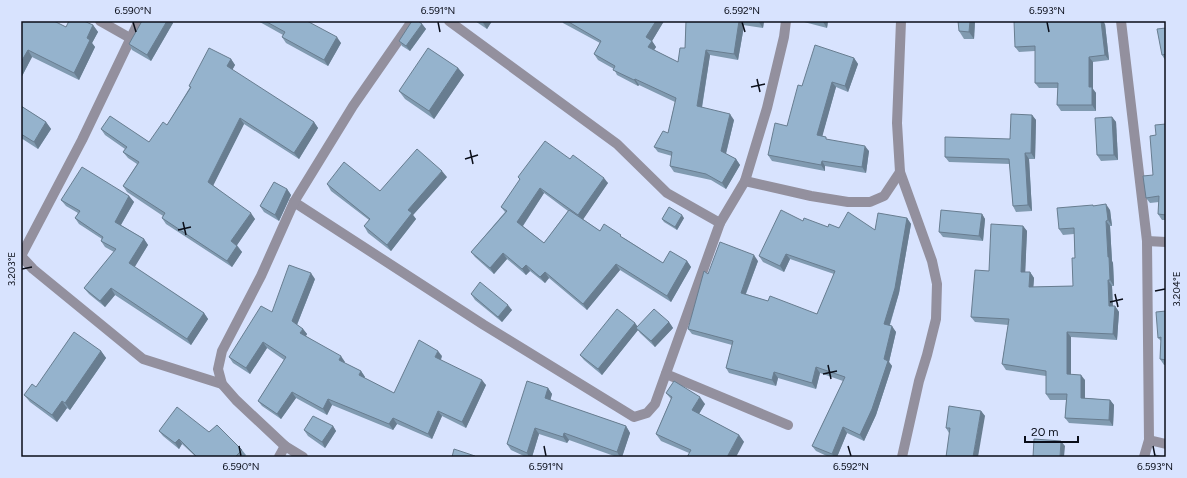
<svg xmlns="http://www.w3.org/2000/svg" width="1187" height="478" viewBox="0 0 1187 478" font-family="Figtree,sans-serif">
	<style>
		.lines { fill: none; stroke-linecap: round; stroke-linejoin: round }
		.minor { stroke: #93909e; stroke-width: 10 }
		.wall { fill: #809ab0; fill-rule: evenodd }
		.shaded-wall { fill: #687d90 }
		.building { fill: #95b3cd; stroke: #687d90 }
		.ticks { fill: none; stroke: #0a0e19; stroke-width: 1.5 }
		.neatline { fill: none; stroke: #0a0e19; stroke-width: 1.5 }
		.ticks-label { font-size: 10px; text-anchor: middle; fill: #0a0e19 }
	</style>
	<rect width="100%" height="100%" fill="#d8e3fe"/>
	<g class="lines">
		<g class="minor">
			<path d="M100,21L130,38"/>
			<path d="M449,21L617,144L667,193L720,223"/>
			<path d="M901,21L897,123L900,172L932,261L937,284L936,319L927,355L919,381L902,457"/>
			<path d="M1121,21L1147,241L1149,440L1144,457"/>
			<path d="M745,181L811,196L848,202H870L884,196L900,172"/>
			<path d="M294,202L484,325L634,417L647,413L655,404L720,223L745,181L767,108L784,37L786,21"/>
			<path d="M1147,241L1166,242"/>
			<path d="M21,256L82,140L139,21"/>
			<path d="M21,256L33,269L143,359L222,384"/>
			<path d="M666,374L788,425"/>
			<path d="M1149,440L1166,444"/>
			<path d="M279,457L285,446"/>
			<path d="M303,457L285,446L236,400L222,384L218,369L222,351L261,276L294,202L353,106L412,21"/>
		</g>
	</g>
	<g class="wall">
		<path d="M21,21L66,27L93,25L98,32L92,43L95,47L79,80L32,57L21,78Z"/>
		<path d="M142,21H171L173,23L151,61L132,50L129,44Z"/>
		<path d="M258,21H307L341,43L328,66L286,43L282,37L283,35Z"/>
		<path d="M475,21H492L487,29Z"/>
		<path d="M562,21H664L652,41L656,47L654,50L678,62L685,48L686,21H764L763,28L743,25L744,26L738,60L710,55L702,108L734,120L726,154L736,159L740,165L726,189L711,180L674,172L670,166L672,156L658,152L654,147L668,133L675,102L639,85L638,86L617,75L614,69L598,60L594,54L600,43L563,23Z"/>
		<path d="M803,21H828L827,28L804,22Z"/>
		<path d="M975,21L974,39H964L959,31Z"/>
		<path d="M422,24L426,29L410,51L402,46L399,41Z"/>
		<path d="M1105,24L1109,60L1093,62V89L1096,93V111H1061L1057,105L1058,88H1039L1035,83V51L1019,52L1015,47Z"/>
		<path d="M1166,28V60H1165L1162,55Z"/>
		<path d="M854,58L858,64L848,92L836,87L822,136L828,140L869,151L866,173L825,166V171L772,161L768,155L787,126L802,86Z"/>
		<path d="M231,59L235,65L232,70L314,122L318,128L299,159L244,124L213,185L255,219L237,245L242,252L232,267L166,224L162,218L163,216L127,192L123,186L137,164L128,158L123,152L125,149L105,135L101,129L149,142L167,125L190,87L189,86Z"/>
		<path d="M458,68L464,75L434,119L405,99L399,91Z"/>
		<path d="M21,106L46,122L51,129L38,149L21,138Z"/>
		<path d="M1032,115L1036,120L1035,159H1029L1032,211L1016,212L1013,206L1010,164L949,162L945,157L1010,139Z"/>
		<path d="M1112,117L1116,122L1118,160L1101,161L1097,155Z"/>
		<path d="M1166,124V220H1162L1158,214L1159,202L1150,203L1146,198L1153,175L1156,135Z"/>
		<path d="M570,159L608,183L583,219L600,231L624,238L663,263L687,261L691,267L671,302L620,270L587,310L549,278L545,283L530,271L526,275L507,259L494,274L475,257L471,252L505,212L501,207L520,180L518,177ZM544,193L568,211L544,243L523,226Z"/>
		<path d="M447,177L413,215L416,219L391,251L368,233L364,226L369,220L331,191L327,184L380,191Z"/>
		<path d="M287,189L291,195L279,221L264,212L260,206Z"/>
		<path d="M129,196L134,202L121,225L144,239L148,245L134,267L204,313L208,319L191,345L115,295L105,307L89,294L84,288L114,252L105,247L101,241L102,239L79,224L75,218L78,213L66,206L61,200Z"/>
		<path d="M1093,206L1110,210L1112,226H1110L1112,261L1113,263L1114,286H1112L1113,306H1115L1119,312L1117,340L1071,337V375L1085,380V398L1110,400L1114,405L1113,426L1069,423L1065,418L1066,400H1050L1046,394V376L1006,370L1002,364L1008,325L975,322L971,317L989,271L1023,226L1027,231L1025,272H1030L1034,278L1033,287L1073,286L1075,258L1074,234L1063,235L1059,229Z"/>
		<path d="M982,214L985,219L983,241L943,237L939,232Z"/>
		<path d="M684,218L677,230L664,222L662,219Z"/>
		<path d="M907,218L911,224L899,293L890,325L896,332L889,362L892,366L876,415L864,441L847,433L837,457H829L816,451L812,446L843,381L820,373L816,389L778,378L776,386L729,373L726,368L732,345L692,334L688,329L708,274L758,261L746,294L768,301L817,314L834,274L790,259L784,272L763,262L759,256L803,221L828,227L875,230Z"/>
		<path d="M315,279L297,325L303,329L307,334L306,336L345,362L344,363L361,371L365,377L364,378L394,393L442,356L441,360L486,385L466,428L442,416L432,439L397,424L393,430L332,405L327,415L296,398L281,419L262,406L258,401L284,360L267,348L250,374L233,363L229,357L272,312Z"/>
		<path d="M471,294L512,310L502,322L475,300Z"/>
		<path d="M1166,311V365H1164L1160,359L1161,341L1158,338Z"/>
		<path d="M669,322L673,328L655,347L640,333L638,330L602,375L584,360L580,355L635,323L638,327Z"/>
		<path d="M101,351L106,358L70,410L67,408L57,422L30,402L24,395Z"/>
		<path d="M548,388L552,394L550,400L626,426L630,433L622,457H617L569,440L567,443L539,434L532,457H526L511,450L507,444Z"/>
		<path d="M666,393L705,404L699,414L739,435L744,442L689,453L661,441L656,434L671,399Z"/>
		<path d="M981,411L985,416L949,433L946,428Z"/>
		<path d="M333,426L336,431L325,448L308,436L304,430Z"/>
		<path d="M159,431L209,432L242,450L246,455L244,457H196L182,444L179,449L163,436Z"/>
	</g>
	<g class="shaded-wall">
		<path d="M167,21H171L173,23L151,61L147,55Z"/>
		<path d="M482,21H492L487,29Z"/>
		<path d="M656,21H664L652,41L656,47L652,53L648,47L646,37Z"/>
		<path d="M739,21H740L744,26L738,60L734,54Z"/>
		<path d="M758,21H764L763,28Z"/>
		<path d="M823,21H828L827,28L823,22Z"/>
		<path d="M970,21H975L974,39L969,32Z"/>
		<path d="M1101,21H1103L1105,24L1109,60L1105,55Z"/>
		<path d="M422,24L426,29L410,51L406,46Z"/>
		<path d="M93,25L98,32L92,43L95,47L79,80L74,73L87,38Z"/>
		<path d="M337,37L341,43L328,66L324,60Z"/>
		<path d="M28,50L32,57L21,78V62Z"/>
		<path d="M706,50L710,55L701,112L697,106Z"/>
		<path d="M1089,57L1093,62V89L1096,93V111L1092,105L1089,87Z"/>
		<path d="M854,58L858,64L848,92L845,86Z"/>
		<path d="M231,59L235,65L231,72L227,66Z"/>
		<path d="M458,68L464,75L434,119L429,111Z"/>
		<path d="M635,79L639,85L638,86L634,80Z"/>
		<path d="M832,82L836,87L821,141L817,135Z"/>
		<path d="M730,114L734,120L725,157L721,151Z"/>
		<path d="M1032,115L1036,120L1035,159L1031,153Z"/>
		<path d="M1112,117L1116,122L1118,160L1114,155Z"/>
		<path d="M240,118L244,124L212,188L208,182Z"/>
		<path d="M46,122L51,129L38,149L34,142Z"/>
		<path d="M314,122L318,128L299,159L294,153Z"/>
		<path d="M865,146L869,151L866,173L862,167Z"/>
		<path d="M1025,153L1029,159L1032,211L1028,205Z"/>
		<path d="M736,159L740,165L726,189L722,183Z"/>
		<path d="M822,161L825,166V171L821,165Z"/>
		<path d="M442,171L447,177L413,215L416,219L391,251L387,245L408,210Z"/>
		<path d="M604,178L608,183L582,221L578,215Z"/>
		<path d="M540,188L544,193L522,227L517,222Z"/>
		<path d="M287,189L291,195L279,221L275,215Z"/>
		<path d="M129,196L134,202L119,228L115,222Z"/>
		<path d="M1106,204L1110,210L1112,226L1108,220Z"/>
		<path d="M251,213L255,219L235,248L231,241Z"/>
		<path d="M982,214L985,219L983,241L979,236Z"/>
		<path d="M682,215L684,218L677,230L675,227Z"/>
		<path d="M907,218L911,224L899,293L888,330L884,324Z"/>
		<path d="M1106,221L1110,226L1112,261L1113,263L1114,286L1110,280L1108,257Z"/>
		<path d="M1023,226L1027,231L1025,278L1021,272Z"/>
		<path d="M144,239L148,245L133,270L129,263Z"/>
		<path d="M237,246L242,252L232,267L227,261Z"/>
		<path d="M503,253L507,259L494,274L490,268Z"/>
		<path d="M786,254L790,259L784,272L780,266Z"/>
		<path d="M754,255L758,261L744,298L741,293Z"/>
		<path d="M687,261L691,267L671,302L667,296Z"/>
		<path d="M616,264L620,270L587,310L583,304Z"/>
		<path d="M526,265L530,271L526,275L522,269Z"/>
		<path d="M545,272L549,278L545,283L540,277Z"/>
		<path d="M1030,272L1034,278L1033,293L1029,287Z"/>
		<path d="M311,273L315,279L296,327L292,321Z"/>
		<path d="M1108,280L1112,286L1113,311L1109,306Z"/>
		<path d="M111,288L115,295L105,307L100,301Z"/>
		<path d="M508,305L512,310L502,322L498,317Z"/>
		<path d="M1115,306L1119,312L1117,340L1113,334Z"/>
		<path d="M204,313L208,319L191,345L187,339Z"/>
		<path d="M669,322L673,328L655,347L651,341Z"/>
		<path d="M635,323L639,329L636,328L638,330L602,375L598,369Z"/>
		<path d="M892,326L896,332L889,362L892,366L876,415L864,441L860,435L884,359Z"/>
		<path d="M303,329L307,334L304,339L300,333Z"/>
		<path d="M1067,332L1071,337V380L1067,374Z"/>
		<path d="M263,342L267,348L250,374L246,368Z"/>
		<path d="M101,351L106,358L70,410L65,403Z"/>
		<path d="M438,351L442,356L439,363L435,357Z"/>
		<path d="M341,356L345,362L343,365L339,360Z"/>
		<path d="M816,367L820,373L816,389L812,383Z"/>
		<path d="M361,371L365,377L363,381L359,375Z"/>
		<path d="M774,372L778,378L776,386L772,380Z"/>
		<path d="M1081,375L1085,380V404L1081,398Z"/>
		<path d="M482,380L486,385L466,428L462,422Z"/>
		<path d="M548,388L552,394L549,405L545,398Z"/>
		<path d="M292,392L296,398L281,419L277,414Z"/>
		<path d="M700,397L705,404L697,417L692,410Z"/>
		<path d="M328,399L332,405L327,415L323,409Z"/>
		<path d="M1110,400L1114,405L1113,426L1109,420Z"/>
		<path d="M62,401L67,408L57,422L52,415Z"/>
		<path d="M438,411L442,416L432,439L428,434Z"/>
		<path d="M981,411L985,416L978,457H973Z"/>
		<path d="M393,418L397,424L393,430L389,424Z"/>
		<path d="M333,426L336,431L325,448L322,442Z"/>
		<path d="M626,426L630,433L622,457H620L617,452Z"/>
		<path d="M843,427L847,433L837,457H834L832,454Z"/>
		<path d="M535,428L539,434L532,457H529L527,453Z"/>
		<path d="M564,433L569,440L567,443L563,437Z"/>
		<path d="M739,435L744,442L736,457H727Z"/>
		<path d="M179,439L182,444L179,449L175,443Z"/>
		<path d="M1061,441L1065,446L1064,457H1060Z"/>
	</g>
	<g class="building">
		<path d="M21,21H54L66,27L69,21H84L93,25L87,38L90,40L74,73L28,50L21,62Z"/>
		<path d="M142,21H167L147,55L129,44Z"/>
		<path d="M265,21H307L337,37L324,60L282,37L285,32Z"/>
		<path d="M412,21H418L422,24L406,46L399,41Z"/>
		<path d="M567,21H656L646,37L652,41L648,47L678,62L680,48H685L686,21H739L734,54L706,50L697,106L730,114L721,151L736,159L722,183L706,174L670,166L672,152L654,147L663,131L668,133L676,98L635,79L634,80L613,70L615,66L594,54L601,41Z"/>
		<path d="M958,21H970L969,32L959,31Z"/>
		<path d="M1014,21H1101L1105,55L1089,57V87H1092V105H1057L1058,83H1035V46L1015,47Z"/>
		<path d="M1166,28V54L1162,55L1157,29Z"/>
		<path d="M815,45L854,58L845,86L832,82L817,135L826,137V139L865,146L862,167L822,161L821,165L768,155L775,123L787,126L798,85L802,86Z"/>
		<path d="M209,48L231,59L227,66L314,122L294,153L240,118L208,182L251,213L231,241L237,246L227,261L162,218L165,213L123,186L139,162L123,152L127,147L101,129L110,116L149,142L163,122L167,125L191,87L189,86Z"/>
		<path d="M428,48L458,68L429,111L399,91Z"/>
		<path d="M21,106L46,122L34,142L21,134Z"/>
		<path d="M1011,114L1032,115L1031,153H1025L1028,205L1013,206L1009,159L945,157V137L1010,139Z"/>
		<path d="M1112,117L1114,155H1097L1095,118Z"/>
		<path d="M1166,124V215L1158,214L1159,196L1146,198L1143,176L1153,175L1150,136L1156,135L1155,125Z"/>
		<path d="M545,141L570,159L573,155L604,178L578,215L540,188L517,222L544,243L569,210L600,231L604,224L621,235L620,236L663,263L670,251L687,261L667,296L616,264L583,304L545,272L540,277L526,265L522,269L503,253L490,268L471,252L507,211L501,207L520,179L518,177Z"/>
		<path d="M417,149L442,171L408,210L412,213L387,245L364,226L370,219L327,184L344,162L380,191Z"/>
		<path d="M82,167L129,196L115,222L144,239L129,263L204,313L187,339L111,288L100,301L84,288L116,249L101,241L103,237L75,218L80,211L61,200Z"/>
		<path d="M274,182L287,189L275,215L260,206Z"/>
		<path d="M1106,204L1108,220L1106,221L1108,257H1109L1110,280H1108L1109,306H1115L1113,334L1067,332V374L1081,375V398L1110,400L1109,420L1065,418L1067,394H1046V371L1002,364L1009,319L971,317L975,270L989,271L991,224L1023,226L1021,272H1030L1029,287L1073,286L1072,258H1075L1074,228L1059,229L1057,208L1093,205V206Z"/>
		<path d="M669,207L682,215L675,227L662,219Z"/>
		<path d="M781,210L803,221L804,218L828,227L829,224L839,228L848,212L875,230L878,213L907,218L895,288L884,324L892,326L884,359L888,361L872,409L860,435L843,427L832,454L812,446L845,377L816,367L812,383L774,372L772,380L726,368L733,341L688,329L704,271L708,274L720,242L754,255L741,293L768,301L770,296L817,314L835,271L786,254L780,266L759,256Z"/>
		<path d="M941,210L982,214L979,236L939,232Z"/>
		<path d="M289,265L311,273L292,321L303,329L300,333L341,356L339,360L361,371L359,375L394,393L419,340L438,351L435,357L482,380L462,422L438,411L428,434L393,418L389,424L328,399L323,409L292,392L277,414L258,401L286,357L263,342L246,368L229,357L261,306L272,312Z"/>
		<path d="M480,282L508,305L498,317L471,294Z"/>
		<path d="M617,309L635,323L598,369L580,355Z"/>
		<path d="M654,309L669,322L651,341L636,328Z"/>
		<path d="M1166,311V360L1160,359L1161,337L1158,338L1156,312Z"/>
		<path d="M74,332L101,351L65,403L62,401L52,415L24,395L32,384L36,387Z"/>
		<path d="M527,381L548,388L545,398L626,426L617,452L564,433L563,437L535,428L527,453L507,444Z"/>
		<path d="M674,381L700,397L692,410L739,435L727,457H687L691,450L656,434L672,397L666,393Z"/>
		<path d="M949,406L981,411L973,457H946L950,428H946Z"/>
		<path d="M177,407L209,432L217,425L242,450L235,457H197L179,439L175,443L159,431Z"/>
		<path d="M313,416L333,426L322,442L304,430Z"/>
		<path d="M1034,439L1061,441L1060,457H1033Z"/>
		<path d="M454,449L475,456L474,457H452Z"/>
		<path d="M1155,455L1163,457H1154Z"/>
	</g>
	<path class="ticks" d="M133,22L136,32M438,22L440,32M742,22L745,32M1047,22L1049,32M757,79L760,92M751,87L765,84M470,150L473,164M465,159L478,155M183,222L186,235M178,230L191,227M22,269L32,267M1155,291L1165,289M1115,294L1118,307M1110,302L1123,299M828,365L831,379M823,374L837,371M239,446L241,456M544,446L546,456M848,446L851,456M1153,446L1155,456"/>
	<rect width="1187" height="478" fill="none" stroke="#d8e3fe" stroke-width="44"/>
	<path d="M1025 436v6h53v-6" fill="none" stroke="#0a0e19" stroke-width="2"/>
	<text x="1031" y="436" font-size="12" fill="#0a0e19" stroke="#d8e3fe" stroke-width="3" paint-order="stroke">20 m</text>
	<rect x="22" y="22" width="1143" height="434" class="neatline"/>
	<g class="ticks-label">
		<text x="133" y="14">6.590°N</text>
		<text x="438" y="14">6.591°N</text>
		<text x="742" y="14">6.592°N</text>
		<text x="1047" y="14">6.593°N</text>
		<text transform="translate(11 269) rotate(-90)" y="4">3.203°E</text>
		<text transform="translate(1176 289) rotate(-90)" y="4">3.204°E</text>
		<text x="241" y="470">6.590°N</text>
		<text x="546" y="470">6.591°N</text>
		<text x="851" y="470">6.592°N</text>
		<text x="1155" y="470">6.593°N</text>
	</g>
</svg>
